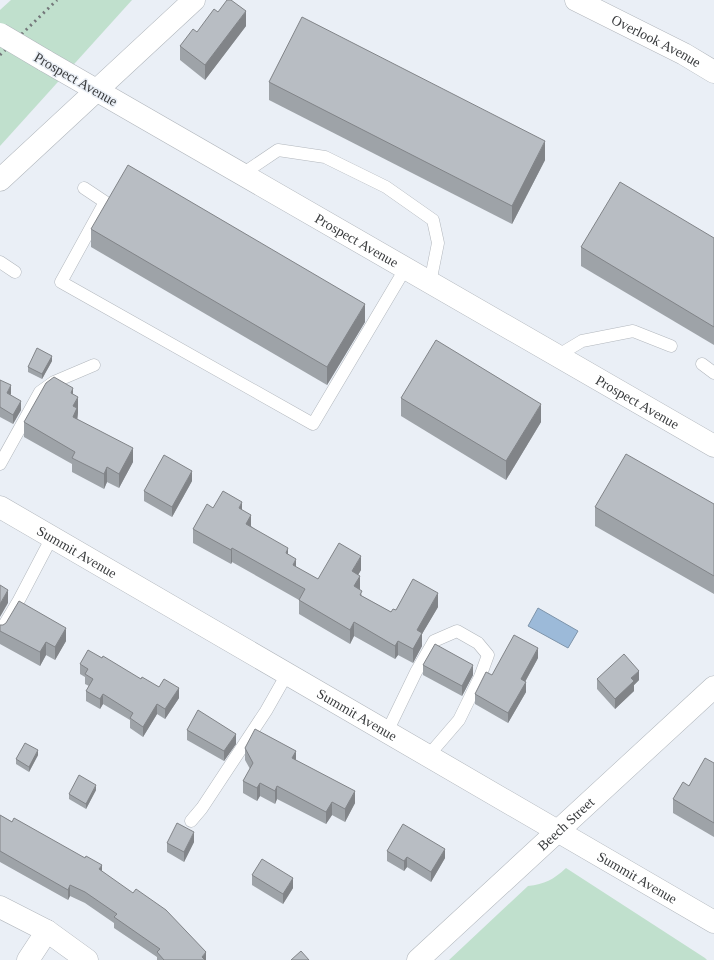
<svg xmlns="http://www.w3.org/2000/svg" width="714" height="960" viewBox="0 0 714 960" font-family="'Times New Roman',serif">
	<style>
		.green { fill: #c0e0cd }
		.water { fill: #9cbad9; stroke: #7e94aa }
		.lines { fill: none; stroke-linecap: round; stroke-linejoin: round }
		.service-casing { stroke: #b2b7bd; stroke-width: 13 }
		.minor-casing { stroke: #b2b7bd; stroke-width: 23 }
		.tertiary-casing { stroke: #b2b7bd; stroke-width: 23 }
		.service { stroke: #fff; stroke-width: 12 }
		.minor { stroke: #fff; stroke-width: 22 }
		.tertiary { stroke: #fff; stroke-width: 22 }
		.rail { stroke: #74777a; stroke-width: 3; stroke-dasharray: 2 4; stroke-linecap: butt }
		.tertiary-bridge-casing { stroke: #b2b7bd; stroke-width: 23; stroke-linecap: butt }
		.tertiary-bridge { stroke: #fff; stroke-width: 22 }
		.wall { fill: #9ea3a8 }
		.shaded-wall { fill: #818488 }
		.building { fill: #b8bdc3; stroke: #818488 }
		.labels { text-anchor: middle; stroke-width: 3; stroke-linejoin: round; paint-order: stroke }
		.street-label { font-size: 14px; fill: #393b3d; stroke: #eaeff6 }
	</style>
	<rect width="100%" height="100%" fill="#eaeff6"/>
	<g class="green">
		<path d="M11,0H132L0,146V10Z"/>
		<path d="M566,868L705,958L707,960H449L528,886C545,884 553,880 566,868Z"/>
	</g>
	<path class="water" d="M538,608L578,631L568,648L528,626Z"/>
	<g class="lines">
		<g class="service-casing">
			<g id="service">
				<path d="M241,175L278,150L325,157L386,187L433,220L438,243L430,283"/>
				<path d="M84,188L105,202L61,282L313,424L405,269"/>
				<path d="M0,262L15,272"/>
				<path d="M557,356L582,341L633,331L671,346"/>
				<path d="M702,364L714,373"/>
				<path d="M0,464L40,392L54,382L94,365"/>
				<path d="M0,632L19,600L52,537"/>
				<path d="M387,732L416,672L434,641L457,631L478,643L488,655L480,677L459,720L428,756"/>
				<path d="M191,821L202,808L266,711L287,674"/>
			</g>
		</g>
		<g class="minor-casing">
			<g id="minor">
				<path id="s1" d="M576,0L684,54L714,72"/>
				<path d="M0,180L194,0"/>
				<path d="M0,907L47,931L87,960"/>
				<path d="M28,960L47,931"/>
				<path id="s2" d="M418,960L714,687"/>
			</g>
		</g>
		<g class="tertiary-casing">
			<g id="tertiary">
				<path id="s3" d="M44,60L714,446"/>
				<path id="s4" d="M0,507L714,922"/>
			</g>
		</g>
		<use href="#service" class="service"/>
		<use href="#minor" class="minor"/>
		<use href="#tertiary" class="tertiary"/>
		<path class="rail" d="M0,55L57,0"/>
		<g class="tertiary-bridge-casing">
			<path id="tertiary-bridge" d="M0,34L44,60"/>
		</g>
		<use href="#tertiary-bridge" class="tertiary-bridge"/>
	</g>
	<g class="wall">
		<path d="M218,12L246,26L205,80L180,60V46L197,32Z"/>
		<path d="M269,82L545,160L512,224L269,100Z"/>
		<path d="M91,229L365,322L327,385L91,247Z"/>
		<path d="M714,238V345L581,266V247Z"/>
		<path d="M52,361L42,379L28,372V367Z"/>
		<path d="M0,380L21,410L13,424L0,417Z"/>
		<path d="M73,395L78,412L77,419L133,462L119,488L107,482L104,489L72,472V464L24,437V422Z"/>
		<path d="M401,398L541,422L506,480L401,416Z"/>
		<path d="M192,481L172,517L144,501V491Z"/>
		<path d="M714,504V594L595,526V507Z"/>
		<path d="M213,508L242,510L251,526L288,555L296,567L318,579L361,570L358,575L360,590L362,596L391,612L396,610L438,607L422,634V646L413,663L398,655L395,659L354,636L350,644L299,614V600L232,562L231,564L193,543V529Z"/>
		<path d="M0,625L66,641L55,660L46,655L40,666L0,644Z"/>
		<path d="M538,658L525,682L526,692L508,723L475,704V694L492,675Z"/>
		<path d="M80,664L141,679L159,687L179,698L165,719L157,714L143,737L130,728V720L103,704L100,709L86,701V691L89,686L85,684V677L80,674Z"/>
		<path d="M423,665L473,675L462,696L423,675Z"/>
		<path d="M597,679L639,680L634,685V691L615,709L597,689Z"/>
		<path d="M187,730L236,744L224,761L187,740Z"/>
		<path d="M245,748L296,760L355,803L345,822L332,815L326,824L277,799L275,804L260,796L257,801L243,793V781L250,769L245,760Z"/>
		<path d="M38,755L29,772L16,764V759Z"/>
		<path d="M714,763V837L673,813V799Z"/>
		<path d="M96,790L86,809L69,799V794Z"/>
		<path d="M0,815L102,871L206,960H157V957L114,928V923L85,903L70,896L68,900L0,862Z"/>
		<path d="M194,842L184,862L167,852V843Z"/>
		<path d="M387,851L445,858L431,882L407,867L404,871L387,861Z"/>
		<path d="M252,875L293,888L283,904L252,885Z"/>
	</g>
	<g class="shaded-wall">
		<path d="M246,11V26L205,80V65Z"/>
		<path d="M545,141V160L512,224V206Z"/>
		<path d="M365,304V322L327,385V367Z"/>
		<path d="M52,356V361L42,379V374Z"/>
		<path d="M11,385V395L7,393Z"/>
		<path d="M73,388V402L71,393Z"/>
		<path d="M78,397V412L77,423L73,417V406Z"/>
		<path d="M21,401V410L13,424V415Z"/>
		<path d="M541,404V422L506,480V461Z"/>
		<path d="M133,448V462L119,488V474Z"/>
		<path d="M107,467V482L104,489V474Z"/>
		<path d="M192,471V481L172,517V507Z"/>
		<path d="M242,502V516L239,508Z"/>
		<path d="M251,515V528L246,524Z"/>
		<path d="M232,548V562L231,564V550Z"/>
		<path d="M288,548V562L286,553Z"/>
		<path d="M361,556V570L352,585V571Z"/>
		<path d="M296,559V573L293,565Z"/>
		<path d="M360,576V590L354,586Z"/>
		<path d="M8,590V603L0,617V604Z"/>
		<path d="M438,593V607L422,634V646L413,663V649L417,630Z"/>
		<path d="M354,622V636L350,644V630Z"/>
		<path d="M66,628V641L55,660V647Z"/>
		<path d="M398,641V655L395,659V646Z"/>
		<path d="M46,642V655L40,666V652Z"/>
		<path d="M538,648V658L521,689V679Z"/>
		<path d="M473,665V675L462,696V686Z"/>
		<path d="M639,671V680L634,685V691L615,709V699L631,678Z"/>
		<path d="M526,682V692L508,723V713Z"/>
		<path d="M179,688V698L165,719V709Z"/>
		<path d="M103,694V704L100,709V699Z"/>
		<path d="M157,704V714L143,737V727Z"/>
		<path d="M236,734V744L224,761V751Z"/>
		<path d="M38,750V755L29,772V767Z"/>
		<path d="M296,751V764L292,758Z"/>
		<path d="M260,783V796L257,801V788Z"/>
		<path d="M96,785V790L86,809V804Z"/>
		<path d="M277,786V799L275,804V791Z"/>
		<path d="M355,791V803L345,822V809Z"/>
		<path d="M332,802V815L326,824V812Z"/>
		<path d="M194,832V842L184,862V852Z"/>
		<path d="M445,849V858L431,882V872Z"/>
		<path d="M407,857V867L404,871V861Z"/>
		<path d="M102,865V875L99,869Z"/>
		<path d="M293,878V888L283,904V894Z"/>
		<path d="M70,885V896L68,900V890Z"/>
		<path d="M206,952V960H202V957Z"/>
	</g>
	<g class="building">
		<path d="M227,0H231L246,11L205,65L180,46L193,29L197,32L214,9L218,12Z"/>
		<path d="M302,17L545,141L512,206L269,82Z"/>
		<path d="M128,165L365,304L327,367L91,229Z"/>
		<path d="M620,182L714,238V327L581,247Z"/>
		<path d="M436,340L541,404L506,461L401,398Z"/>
		<path d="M37,348L52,356L42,374L28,367Z"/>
		<path d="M54,377L73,388L71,393L78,397L73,406L77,408L73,417L133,448L119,474L107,467L104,474L72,458L75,452L24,422L46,383Z"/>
		<path d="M0,380L11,385L7,393L21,401L13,415L0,407Z"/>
		<path d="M626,454L714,504V576L595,507Z"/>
		<path d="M164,455L192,471L172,507L144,491Z"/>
		<path d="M223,491L242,502L239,508L251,515L246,524L288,548L286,553L296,559L293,565L318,579L339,543L361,556L352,571L360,576L354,586L362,591L360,595L391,612L393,609L396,610L413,579L438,593L417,630L422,633L413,649L398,641L395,646L354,622L350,630L299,600L305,589L232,548L231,550L193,529L207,504L213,508Z"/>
		<path d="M0,585L8,590L0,604Z"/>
		<path d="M19,601L66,628L55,647L46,642L40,652L0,631V625H3L6,623Z"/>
		<path d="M514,635L538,648L521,679L526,682L508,713L475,694L486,672L492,675Z"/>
		<path d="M435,644L473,665L462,686L423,665Z"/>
		<path d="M88,650L102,658L103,656L141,679L142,677L159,687L164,679L179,688L165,709L157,704L143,727L130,718L133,713L103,694L100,699L86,691L93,679L85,674L88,669L80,664Z"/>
		<path d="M624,654L639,671L631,678L634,681L615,699L597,679Z"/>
		<path d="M198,710L236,734L224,751L187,730Z"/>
		<path d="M255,729L296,751L292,758L355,791L345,809L332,802L326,812L277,786L275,791L260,783L257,788L243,781L253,763L245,748Z"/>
		<path d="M25,743L38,750L29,767L16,759Z"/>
		<path d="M705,758L714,763V823L673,799L683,782L689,786Z"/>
		<path d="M79,775L96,785L86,804L69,794Z"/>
		<path d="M0,815L12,822L14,818L85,858L86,856L102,865L99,869L133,893L136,889L166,910L206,952L202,957L205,960H164L157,952L160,949L114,917L117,914L85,892L70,885L68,890L0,851Z"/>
		<path d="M177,823L194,832L184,852L167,843Z"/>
		<path d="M403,824L445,849L431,872L407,857L404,861L387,851Z"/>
		<path d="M262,859L293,878L283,894L252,875Z"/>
		<path d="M301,951L309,960H291Z"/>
	</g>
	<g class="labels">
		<g class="street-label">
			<text dy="5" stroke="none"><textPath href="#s1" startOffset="90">Overlook Avenue</textPath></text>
			<text transform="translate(76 79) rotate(30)" y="5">Prospect Avenue</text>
			<text dy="5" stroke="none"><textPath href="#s3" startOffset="361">Prospect Avenue</textPath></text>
			<text dy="5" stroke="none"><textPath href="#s3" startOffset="685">Prospect Avenue</textPath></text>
			<text dy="5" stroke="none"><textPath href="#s4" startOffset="89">Summit Avenue</textPath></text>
			<text dy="5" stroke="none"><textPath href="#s4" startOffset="413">Summit Avenue</textPath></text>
			<text dy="5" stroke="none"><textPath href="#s2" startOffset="201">Beech Street</textPath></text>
			<text dy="5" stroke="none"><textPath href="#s4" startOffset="737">Summit Avenue</textPath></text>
		</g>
	</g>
</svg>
